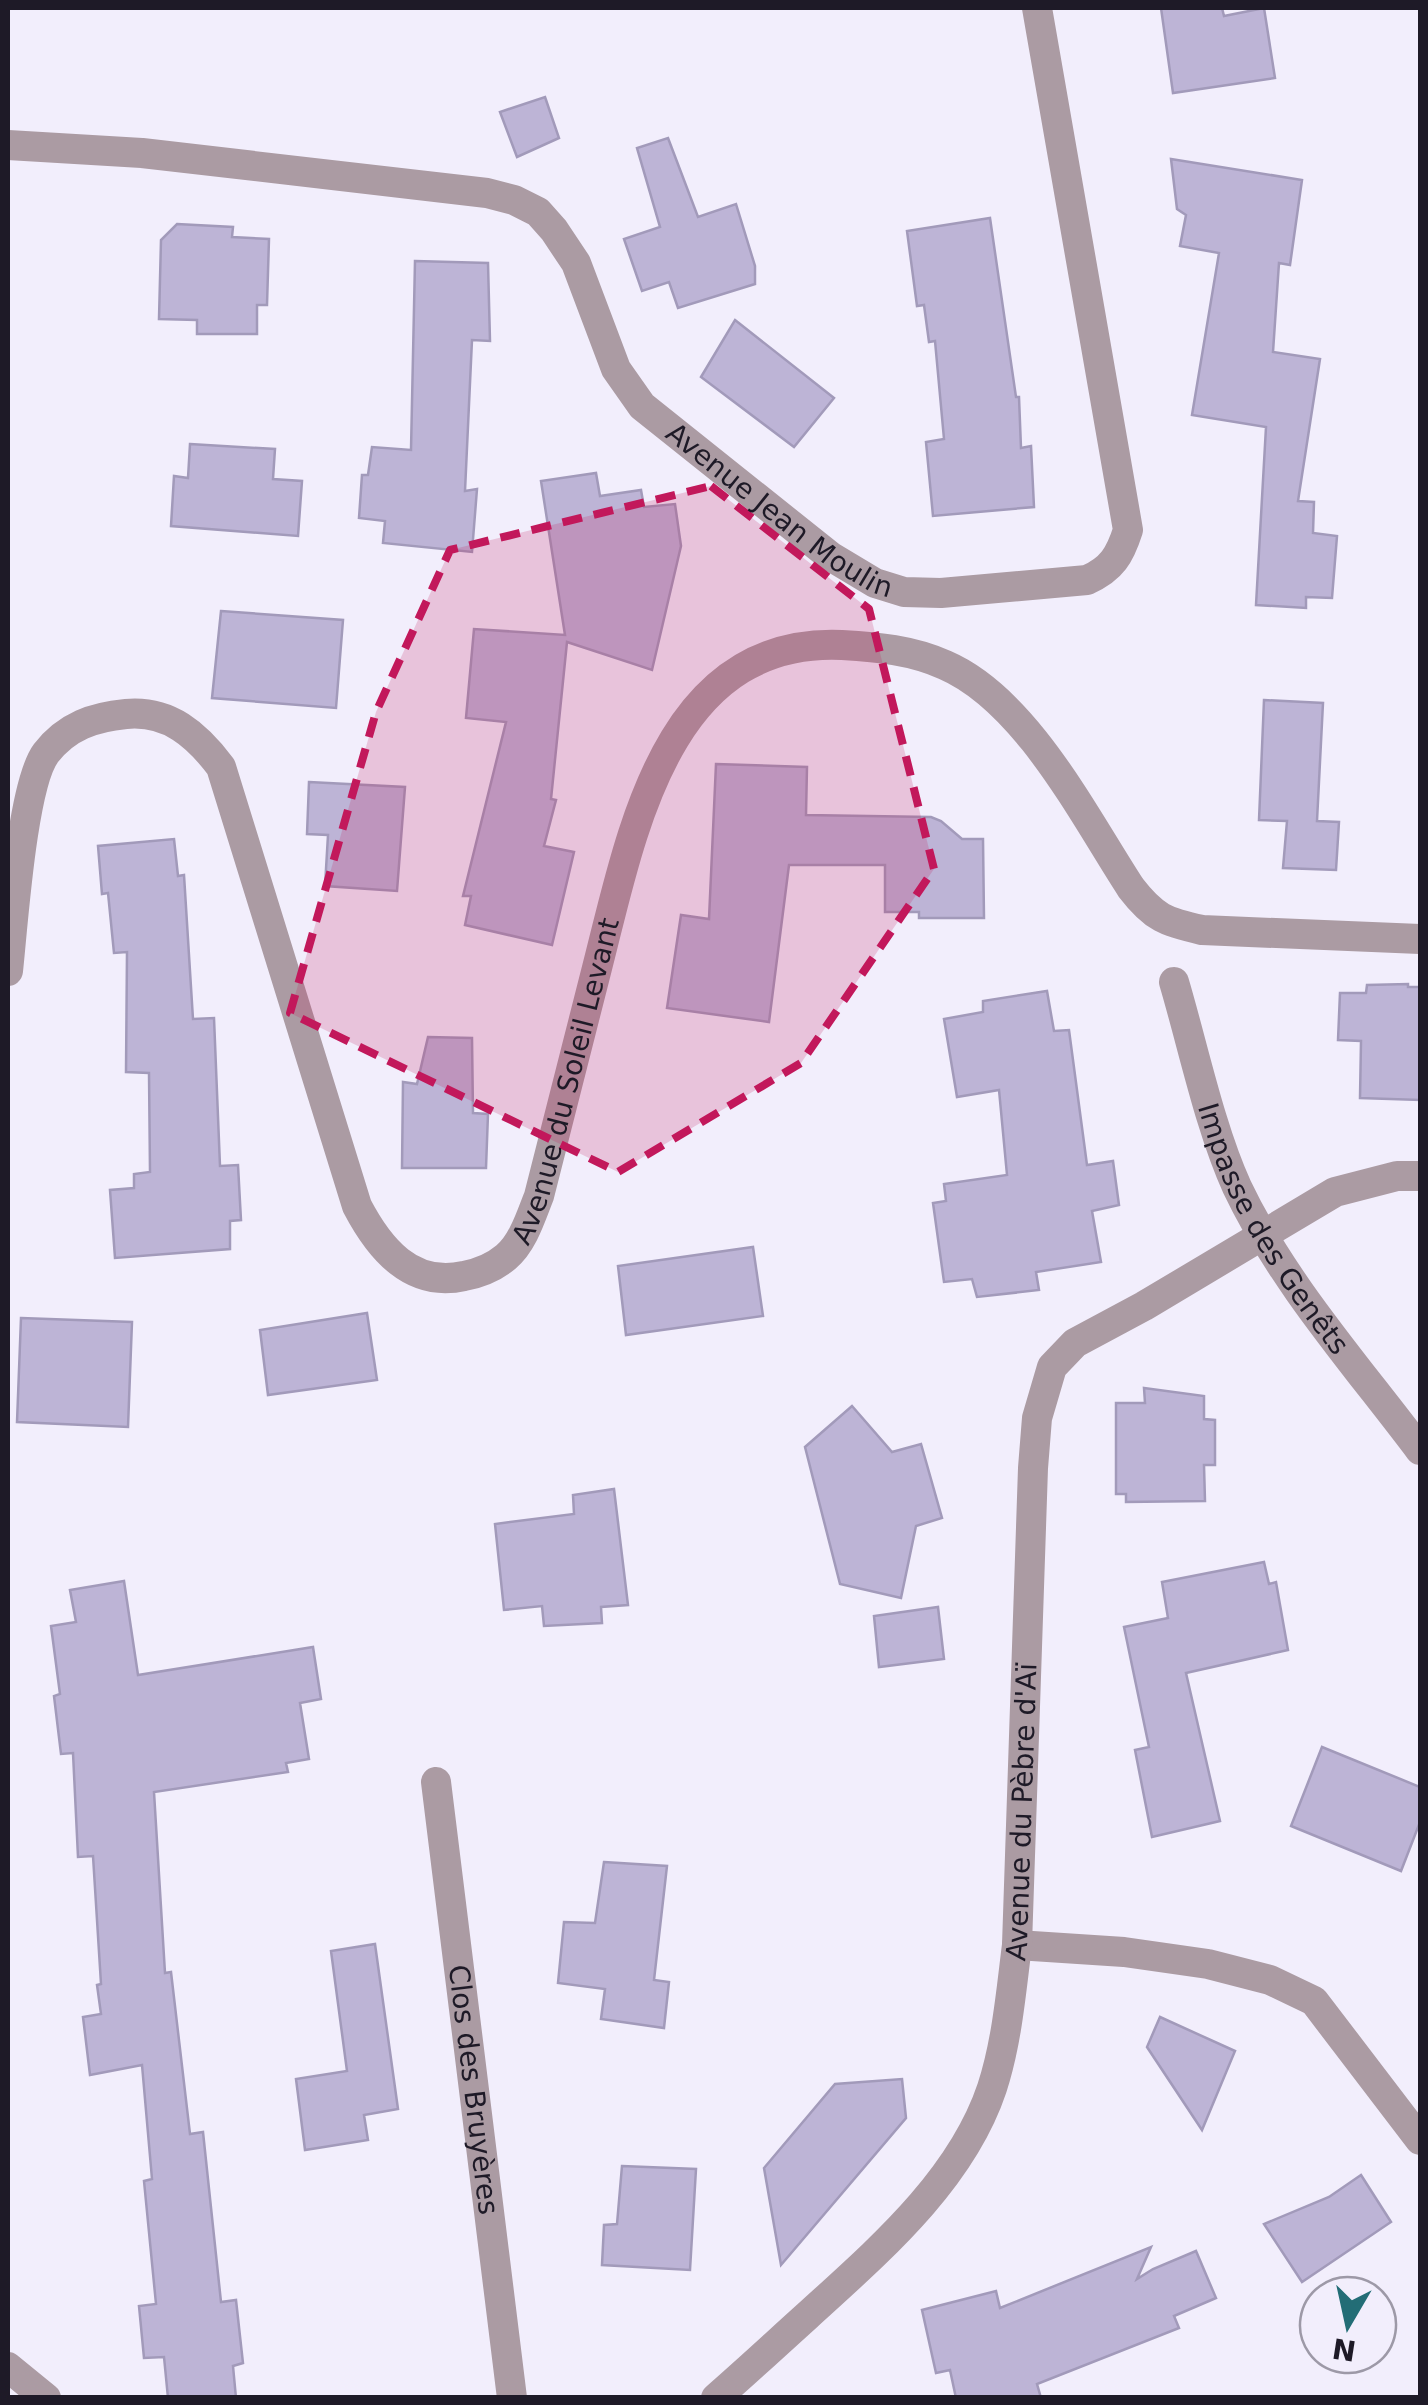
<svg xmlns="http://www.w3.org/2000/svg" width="1428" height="2405" viewBox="0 0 1428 2405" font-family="'DejaVu Sans',sans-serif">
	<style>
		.building { fill: #bdb4d6; stroke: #a29aba; stroke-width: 2.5 }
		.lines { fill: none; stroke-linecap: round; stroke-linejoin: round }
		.street { stroke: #ab9ba3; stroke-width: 30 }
		.marked { fill: #c2185b; fill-opacity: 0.2; stroke: #c2185b; stroke-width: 8; stroke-dasharray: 20 12; stroke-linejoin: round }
		.labels { text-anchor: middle; stroke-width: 10; stroke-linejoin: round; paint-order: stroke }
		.street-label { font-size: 28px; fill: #1e1a27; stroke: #f2eefc }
	</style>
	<rect width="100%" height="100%" fill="#f2eefc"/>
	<g class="building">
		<path d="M1161,8H1222L1224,16L1264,8L1275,78L1173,93Z"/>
		<path d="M545,97L559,138L517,157L500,112Z"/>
		<path d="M668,138L698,217L736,204L755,266V284L678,308L669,282L642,291L624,239L660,227L637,148Z"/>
		<path d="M1171,159L1302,180L1290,265L1279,263L1273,352L1320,359L1298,501L1314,502L1313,533L1337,536L1332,598L1306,597V608L1256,605L1266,427L1192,415L1219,253L1180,246L1186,215L1177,209Z"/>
		<path d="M990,218L1016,397H1019L1021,448L1031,446L1034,507L933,516L926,442L944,439L935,341L929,342L924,305L917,306L907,231Z"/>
		<path d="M177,224L233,227L232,237L269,239L267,305H257V334H197V320L159,319L161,240Z"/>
		<path d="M415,261L488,263L490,341L472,340L465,491L477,489L472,552L383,543L385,521L359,518L362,475H368L372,447L411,450Z"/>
		<path d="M735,320L834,398L794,447L701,377Z"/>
		<path d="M190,444L275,449L273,479L302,481L298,536L171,526L174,476L188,478Z"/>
		<path d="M596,473L600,496L641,490L644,507L675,504L681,546L652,670L567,642L551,799L556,800L544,846L574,852L552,945L465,925L471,896H463L506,722L466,718L474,629L565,635L541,481Z"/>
		<path d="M221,611L343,620L336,708L212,698Z"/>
		<path d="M1264,700L1323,703L1317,821L1339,822L1336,870L1283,868L1287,821L1259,820Z"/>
		<path d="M716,764L807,767L806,815L931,817L941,821L962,839H983L984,918H919V912H885V865H789L769,1022L667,1008L681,915L709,919Z"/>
		<path d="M309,782L405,787L397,891L325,886L328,835L307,834Z"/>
		<path d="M174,839L178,876L184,875L193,1019L214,1018L220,1166L238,1165L241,1220L230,1221V1249L115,1258L110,1190L134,1188V1174L150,1172L149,1073L126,1072L127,952L114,953L108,893L102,894L98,846Z"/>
		<path d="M1408,984V987H1420V1100L1360,1098L1361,1041L1338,1040L1340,993H1366L1367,985Z"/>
		<path d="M1047,991L1054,1031L1069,1030L1087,1165L1113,1161L1119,1205L1092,1211L1101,1262L1036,1272L1039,1290L977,1297L972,1279L944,1282L933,1203L946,1201L944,1184L1007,1175L999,1090L957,1097L944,1019L983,1012V1001Z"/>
		<path d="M428,1037L472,1038L473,1113L488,1114L486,1168H402L403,1082L417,1084Z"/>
		<path d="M753,1247L763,1316L626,1335L618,1266Z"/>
		<path d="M367,1313L377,1380L268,1395L260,1330Z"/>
		<path d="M21,1318L132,1322L128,1427L17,1422Z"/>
		<path d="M1144,1388L1204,1396V1419L1215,1420V1465H1204L1205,1501L1126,1502V1494H1116V1403H1145Z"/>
		<path d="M852,1406L892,1452L921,1444L942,1518L916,1526L901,1598L840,1584L805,1447Z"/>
		<path d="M614,1489L628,1605L601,1607L602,1623L544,1626L542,1606L504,1610L495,1524L574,1514L573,1495Z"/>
		<path d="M1264,1562L1269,1584L1276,1582L1288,1650L1186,1673L1220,1821L1152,1837L1135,1750L1149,1747L1124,1627L1168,1618L1162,1582Z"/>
		<path d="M124,1581L138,1675L313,1647L321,1699L300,1703L309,1759L286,1763L288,1772L154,1792L165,1973L171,1972L190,2134L203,2132L221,2302L236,2300L243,2363L233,2366L236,2398H168L164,2357L144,2358L139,2306L156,2304L144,2181L152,2179L142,2065L90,2075L83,2017L101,2014L97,1985L101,1984L93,1856L78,1857L73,1753L61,1754L54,1696L60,1694L51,1626L76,1622L70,1590Z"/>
		<path d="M938,1607L944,1659L879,1667L874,1616Z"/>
		<path d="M1322,1747L1420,1787V1822L1401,1871L1291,1826Z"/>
		<path d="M604,1862L667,1866L654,1980L669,1982L664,2028L601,2019L605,1989L558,1983L564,1922L595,1923Z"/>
		<path d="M375,1944L398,2109L364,2115L368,2140L305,2150L296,2079L347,2071L331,1951Z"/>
		<path d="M1160,2017L1235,2051L1202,2130L1147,2047Z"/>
		<path d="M902,2079L906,2118L781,2265L764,2168L835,2084Z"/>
		<path d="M622,2166L696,2169L690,2270L602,2265L604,2225L617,2224Z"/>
		<path d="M1361,2175L1391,2222L1302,2282L1264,2224L1329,2197Z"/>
		<path d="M1151,2247L1137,2279L1153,2269L1196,2251L1216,2298L1174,2316L1179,2328L1037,2384L1041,2398H956L950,2370L936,2373L922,2310L996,2291L1000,2308Z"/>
	</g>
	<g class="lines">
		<g class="street">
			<path id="s1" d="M8,145L142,153L487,193L514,200L538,212L554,230L576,263L616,369L642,406L830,556L875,583L904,592L941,593L1087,580C1112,569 1120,555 1128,530L1037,8"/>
			<path id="s2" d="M8,971C13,925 22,785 46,753C67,726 94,717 126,714C169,710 197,735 221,767L357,1206C379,1248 411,1288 464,1276C480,1273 493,1268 506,1257C523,1243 531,1216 539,1196C559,1120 578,1044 597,968C631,836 665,637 842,645C877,647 912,650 945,665C1026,700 1084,816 1131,888C1154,918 1166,922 1202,930L1420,939"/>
			<path id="s3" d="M1174,982C1193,1046 1210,1128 1237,1187C1282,1282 1357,1366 1420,1450"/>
			<path id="s4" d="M436,1782L512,2398"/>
			<path d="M1017,1945L1124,1952L1208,1964L1270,1980L1314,2001L1420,2140"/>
			<path d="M8,2367L46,2398"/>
			<path id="s5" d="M716,2398C747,2371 777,2343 807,2316C877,2252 961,2181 992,2088C1007,2042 1011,1992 1017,1945L1033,1468L1037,1418L1052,1367L1075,1343L1144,1306L1335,1192L1397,1176H1420"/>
		</g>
	</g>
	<path class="marked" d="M711,486L869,609L934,869L801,1063L618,1172L290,1013L376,712L450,550Z"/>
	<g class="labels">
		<g class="street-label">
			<text dy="10" stroke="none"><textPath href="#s1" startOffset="932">Avenue Jean Moulin</textPath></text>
			<text dy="10" stroke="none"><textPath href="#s2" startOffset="1262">Avenue du Soleil Levant</textPath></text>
			<text dy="10" stroke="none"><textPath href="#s3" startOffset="268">Impasse des Genêts</textPath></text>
			<text dy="10" stroke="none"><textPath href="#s5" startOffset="698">Avenue du Pèbre d'Aï</textPath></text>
			<text dy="10" stroke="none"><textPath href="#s4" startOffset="310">Clos des Bruyères</textPath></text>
		</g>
	</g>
	<rect width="1428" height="2405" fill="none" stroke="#1e1a27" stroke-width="20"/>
	<g transform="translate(1348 2325) rotate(189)"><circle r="48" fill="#f2eefc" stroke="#9d99a7" stroke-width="2.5"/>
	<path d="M0-8L18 38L0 25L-18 38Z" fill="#236d76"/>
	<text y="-15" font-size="28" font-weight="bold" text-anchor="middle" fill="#1e1a27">N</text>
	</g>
</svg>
